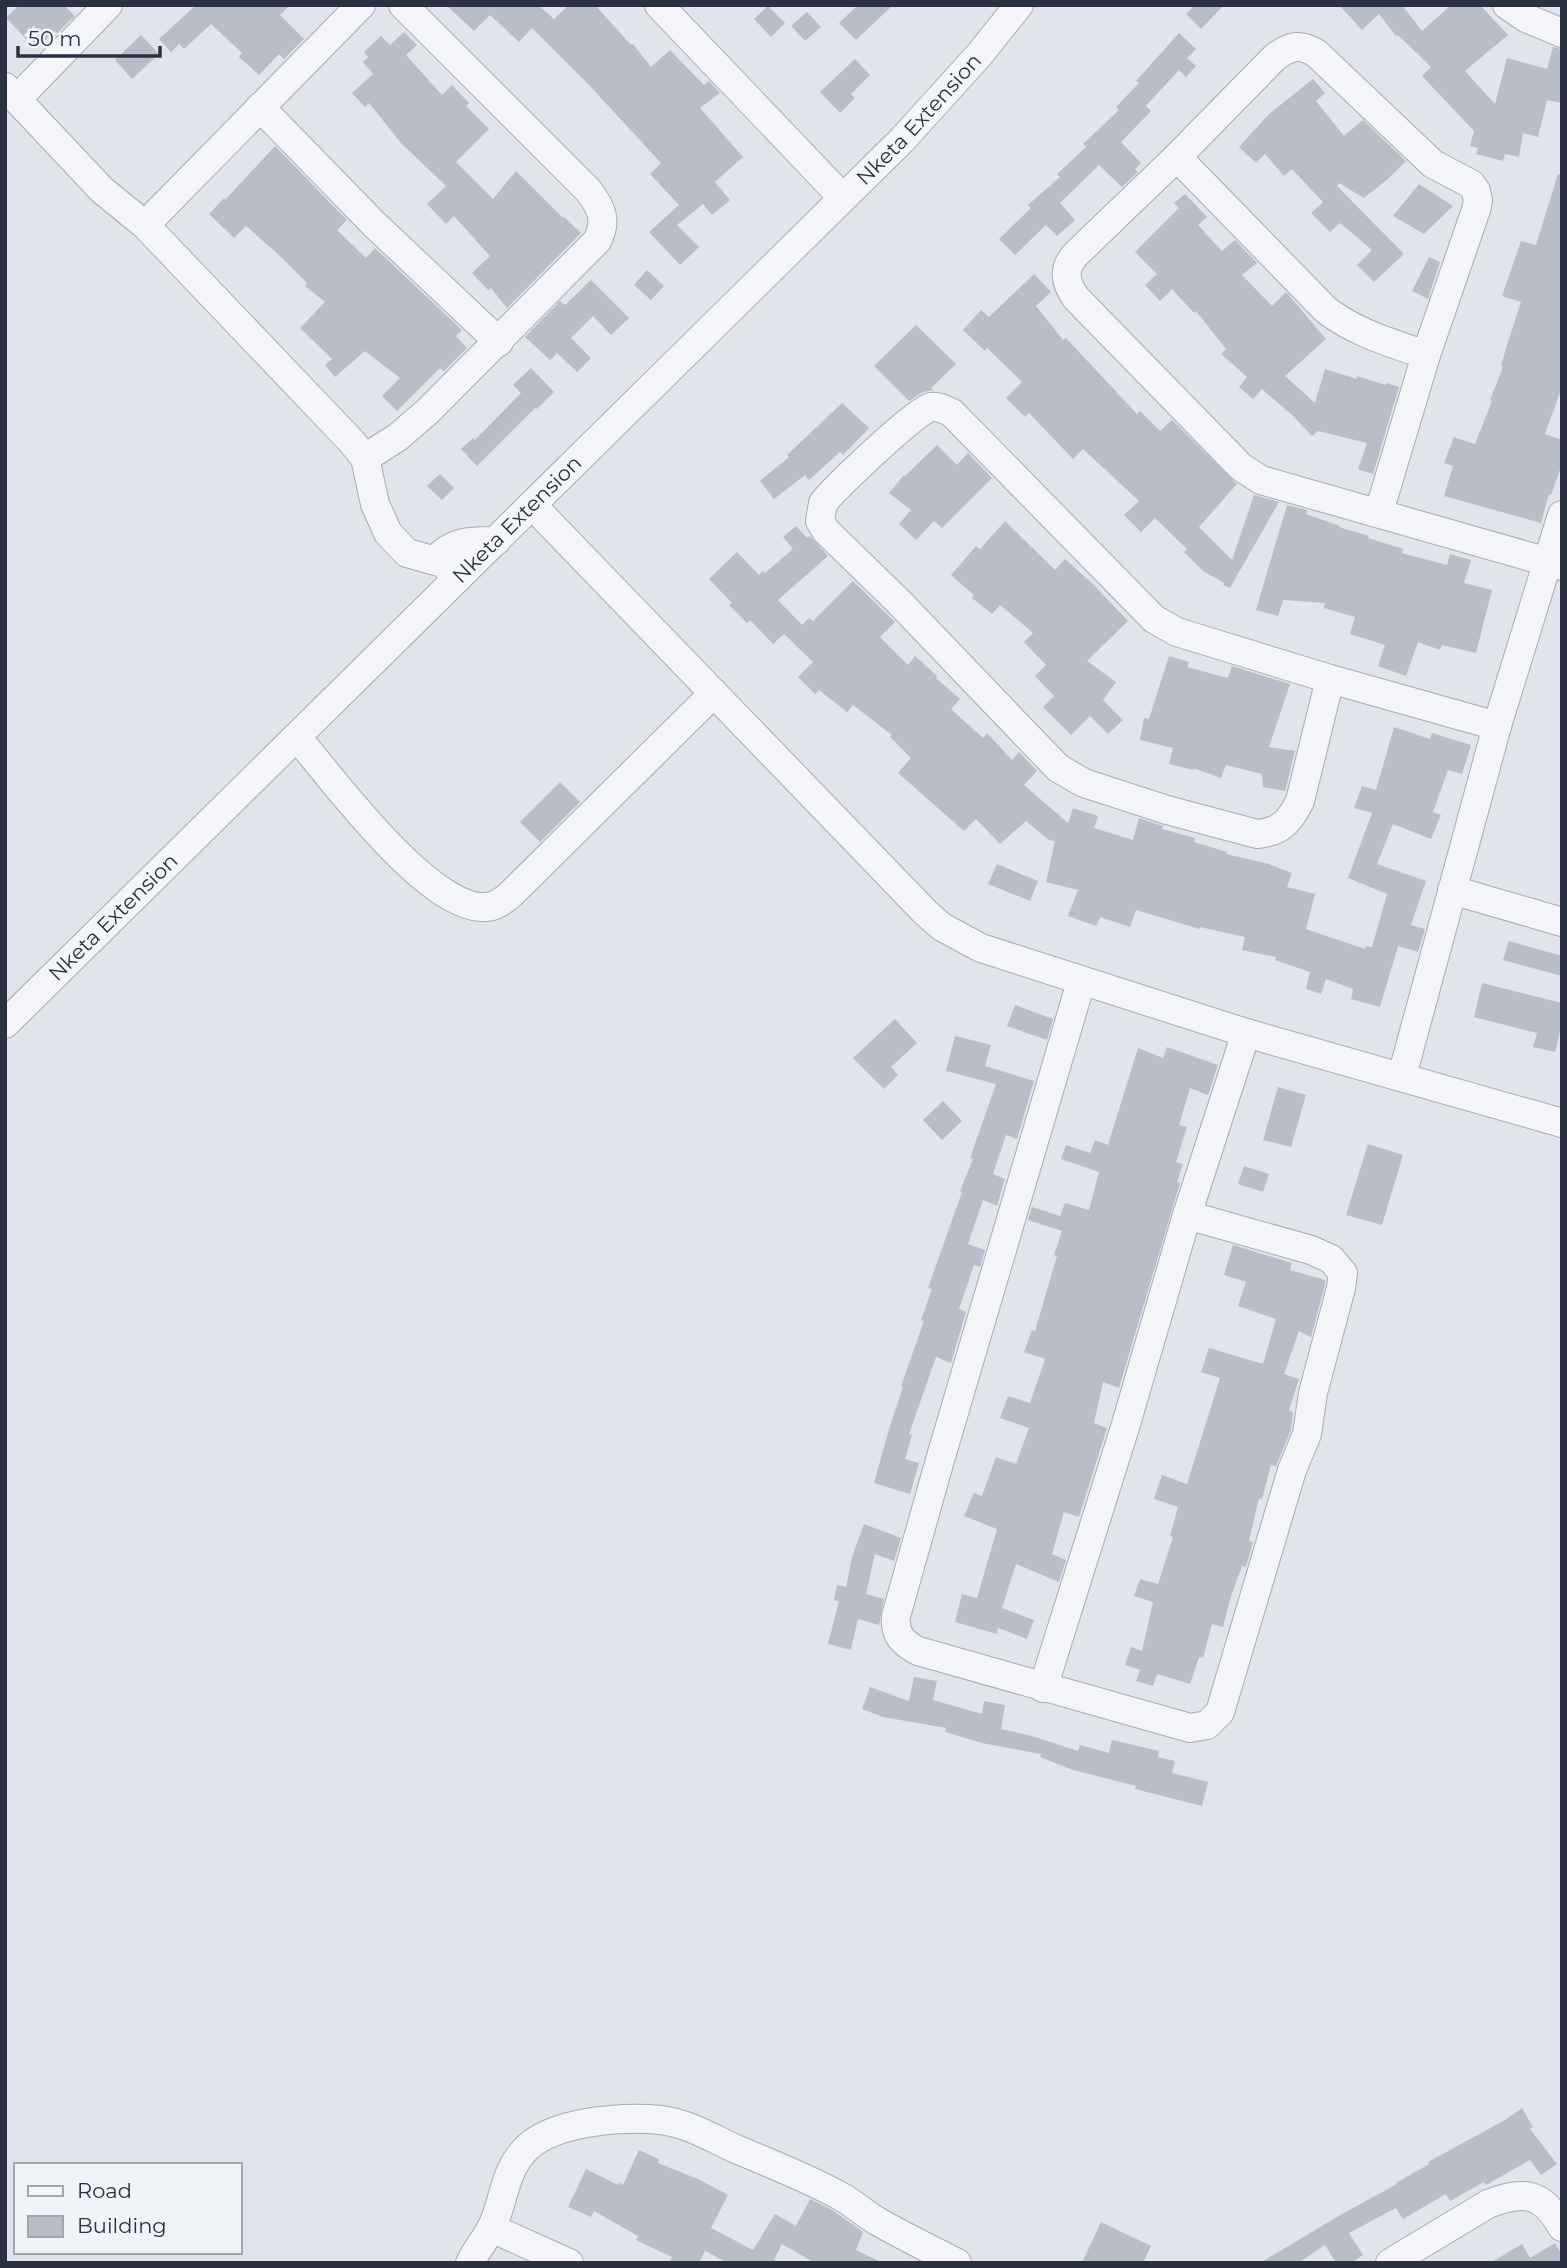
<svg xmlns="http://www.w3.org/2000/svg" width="1567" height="2268" viewBox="0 0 1567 2268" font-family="Montserrat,sans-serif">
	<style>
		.building { fill: #b8bdc7 }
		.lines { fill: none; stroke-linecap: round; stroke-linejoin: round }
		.minor-casing { stroke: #a6abb4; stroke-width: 30 }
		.minor { stroke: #f4f5f8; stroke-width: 28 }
		.labels { text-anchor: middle; stroke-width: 6; stroke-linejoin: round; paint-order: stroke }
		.street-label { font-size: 21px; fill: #293142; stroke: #f0f3f7 }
	</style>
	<rect width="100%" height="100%" fill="#e1e4ea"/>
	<g class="building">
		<path d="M19,5H64L75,16L57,33L55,31L36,49L6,18Z"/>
		<path d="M196,5H290L280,15L304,39L284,59L279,54L259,75L239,57L242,53L211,24L184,49L179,44L171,52L159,39Z"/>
		<path d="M446,5H538L554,19L569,5H595L631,45L633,44L651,67L670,50L704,85L709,81L720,93L700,108L743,157L715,182L730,200L712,215L703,204L677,225L699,247L680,265L649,232L679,205L650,174L661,163L589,85L532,28L519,42L490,15L474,31Z"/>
		<path d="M858,5H893L856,40L839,23Z"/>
		<path d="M1195,5H1224L1201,29L1186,14Z"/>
		<path d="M1339,5H1402L1422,31L1451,5H1480L1508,35L1465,71L1495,104L1507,58L1547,69L1553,47L1562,49V103L1547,100L1538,137L1523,133L1519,157L1505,154L1503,161L1476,154L1478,148L1470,146L1474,131L1422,76L1431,67L1398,35L1396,36L1379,14L1362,30Z"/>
		<path d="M768,6L785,23L771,37L754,19Z"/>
		<path d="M807,12L821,27L805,41L791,26Z"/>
		<path d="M404,32L417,45L406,55L442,95L452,85L469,103L466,106L489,129L456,162L493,199L516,171L563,218L564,217L581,233L507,308L491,288L488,290L472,273L490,256L454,216L446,224L427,204L446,186L401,143L369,103L365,107L352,93L373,74L363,62L368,57L364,52L381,36L390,45Z"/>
		<path d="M1179,33L1196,49L1187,58L1196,66L1186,77L1179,70L1146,106L1151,111L1121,142L1141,163L1135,169L1138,172L1122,187L1099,165L1060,203L1075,220L1057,236L1046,225L1015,255L999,239L1031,208L1028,205L1060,177L1057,174L1086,147L1083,144L1119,110L1116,107L1139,83L1136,81Z"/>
		<path d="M141,35L159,54L132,79L115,60Z"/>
		<path d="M855,59L870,75L851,94L855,98L840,113L820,92Z"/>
		<path d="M1313,79L1325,93L1316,101L1344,136L1363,120L1406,161L1388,179L1364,198L1339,183L1337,186L1404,254L1374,282L1357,265L1372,250L1340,223L1330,232L1311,213L1323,202L1292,169L1284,176L1265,154L1256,163L1239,147L1269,114Z"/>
		<path d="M275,146L347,220L337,230L366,258L375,248L462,330L456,336L467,348L444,371L440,368L397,411L382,396L400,378L365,351L335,377L325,365L332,359L300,328L325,302L305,286L307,283L281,257L246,226L234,238L209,214L224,198L225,200Z"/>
		<path d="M1558,174L1562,175V387L1545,434L1562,440V464L1551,495L1549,494L1541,523L1444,496L1453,466L1444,463L1454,437L1475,444L1492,401L1490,400L1503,367L1501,366L1507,345L1521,302L1502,296L1521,241L1536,245Z"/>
		<path d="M1419,184L1453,206L1424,234L1393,216Z"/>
		<path d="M1185,194L1207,217L1198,225L1222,251L1235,240L1257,263L1242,275L1272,306L1286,292L1326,339L1285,376L1315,403L1325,369L1357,379V376L1386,385L1387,383L1399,387L1373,474L1358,469L1367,443L1318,431L1312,436L1292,415L1262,389L1253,399L1239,387L1247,377L1221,354L1226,349L1196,311L1194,313L1172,289L1160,301L1145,285L1157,274L1135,252L1179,208L1174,203Z"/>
		<path d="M1429,257L1440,262L1428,299L1412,291Z"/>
		<path d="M647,270L664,286L651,300L634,285Z"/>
		<path d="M1034,274L1051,292L1036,306L1063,340L1066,338L1137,414L1140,411L1160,431L1172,420L1237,484L1199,527L1232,560L1254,495L1279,502L1230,588L1223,585L1224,583L1203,571L1184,552L1187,549L1155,518L1141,532L1124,515L1139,501L1083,449L1073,459L1029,413L1025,417L1006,398L1022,382L987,348L985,351L963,330L981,310L989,317Z"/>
		<path d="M591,280L629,318L611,335L593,316L571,338L591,358L577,372L557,353L550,360L525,337L560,301L565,305Z"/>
		<path d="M916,325L956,364L931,388L934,390L923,392L909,401L874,366Z"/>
		<path d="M531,368L554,392L537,409L535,408L477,466L461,449L473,438L475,440L521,393L513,385Z"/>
		<path d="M842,403L869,428L843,455L840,452L809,480L805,475L774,499L760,481L789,457L787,455Z"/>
		<path d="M937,445L957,465L968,453L992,478L942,528L934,521L916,540L899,524L911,510L889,493L904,475L905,476Z"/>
		<path d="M440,474L454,488L442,500L427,486Z"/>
		<path d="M1287,505L1307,510L1306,514L1340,526L1339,527L1369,536L1368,538L1403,549L1402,553L1447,565L1450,554L1471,560L1464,583L1492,590L1476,653L1442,645L1440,650L1418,642L1406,676L1378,666L1385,645L1350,634L1355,617L1324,608L1325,603L1283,600L1278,616L1256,610Z"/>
		<path d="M1005,521L1055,570L1065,559L1092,583L1128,621L1087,661L1116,682L1103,700L1123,720L1108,734L1090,716L1071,735L1043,707L1054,696L1035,676L1046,665L1024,642L1033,633L1000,605L992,614L972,598L974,595L951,575L976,546L980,549Z"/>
		<path d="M796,526L807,538L810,536L828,556L778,600L802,625L809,618L813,621L853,581L895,622L880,637L908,665L915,656L937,676L936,678L960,699L951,709L983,738L987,733L1012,760L1019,752L1037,771L1024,785L1068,823L1073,808L1098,816L1094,828L1133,840L1139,818L1163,826L1162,829L1195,838L1194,842L1227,852L1226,854L1269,864L1292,873L1287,887L1315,894L1306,929L1365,949L1366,946L1372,947L1387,894L1348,878L1372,813L1354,808L1362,786L1376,790L1394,727L1430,739L1432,733L1471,745L1462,774L1448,770L1433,812L1441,815L1431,839L1393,824L1377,864L1426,881L1411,925L1425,929L1418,952L1398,946L1380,1007L1351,999L1353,989L1326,979L1321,994L1306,989L1310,972L1275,960L1276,957L1242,950L1245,937L1200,927V929L1136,910L1130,927L1100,917L1096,926L1068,916L1078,890L1046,882L1055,841L1049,840L1026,821L1000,844L976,819L964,831L898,773L911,758L890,737L892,735L853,705L847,712L819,690L815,694L798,677L813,662L784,634L773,644L750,620L747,623L729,605L732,603L709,579L737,552L759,575L763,571L765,573L793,549L783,537Z"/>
		<path d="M1169,656L1189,662L1187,667L1228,678L1232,666L1290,684L1269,747L1295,751L1285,791L1263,787L1262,774L1226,765L1221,778L1193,768V770L1169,764L1173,748L1140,740L1144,718L1149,719Z"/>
		<path d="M560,782L580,802L540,842L520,822Z"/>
		<path d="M997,864L1038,881L1030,901L988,884Z"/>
		<path d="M1509,941L1562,956V976L1503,960Z"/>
		<path d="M1482,983L1562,1003V1024L1555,1052L1533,1047L1537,1033L1474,1017Z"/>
		<path d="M1015,1005L1053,1019L1047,1040L1007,1026Z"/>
		<path d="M895,1019L917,1043L891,1067L898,1075L884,1089L853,1058Z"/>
		<path d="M955,1036L991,1045L985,1066L1034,1081L1017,1139L1006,1135L993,1174L1005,1179L997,1206L983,1200L968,1244L985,1250L980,1267L974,1265L959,1309L966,1312L951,1363L936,1357L909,1434L912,1435L905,1459L919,1463L910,1494L874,1483L889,1429L903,1387L901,1386L924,1321L921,1320L932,1289L928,1288L962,1192L960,1191L973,1159L970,1158L996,1084L946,1071Z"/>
		<path d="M1167,1047L1218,1065L1208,1095L1190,1088L1179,1125L1187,1127L1176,1162L1183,1164L1177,1182L1180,1183L1119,1388L1103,1382L1094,1423L1107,1428L1079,1517L1064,1512L1052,1554L1066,1560L1059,1582L1016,1564L1002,1608L1034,1620L1027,1639L998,1628L997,1634L955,1622L962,1594L977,1598L997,1529L964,1516L974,1493L982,1496L996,1457L1016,1464L1029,1428L1000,1418L1008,1396L1030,1403L1045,1359L1024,1352L1032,1330L1035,1331L1057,1256L1054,1255L1062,1231L1028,1220L1032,1207L1060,1216L1065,1203L1089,1210L1099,1172L1061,1159L1066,1145L1090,1153L1095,1140L1108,1145L1138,1048L1163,1058Z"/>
		<path d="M1278,1087L1306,1095L1291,1147L1263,1140Z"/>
		<path d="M943,1101L962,1121L942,1140L923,1120Z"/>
		<path d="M1368,1144L1403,1155L1382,1225L1346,1215Z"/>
		<path d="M1244,1166L1269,1174L1263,1192L1238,1184Z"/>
		<path d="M1233,1245L1292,1263L1290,1270L1325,1280V1285L1311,1337L1299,1331L1284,1374L1299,1379L1289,1410L1293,1412L1291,1430L1276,1466L1271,1465L1262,1499L1259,1498L1249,1541L1253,1542L1246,1567L1242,1566L1231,1596L1223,1627L1212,1624L1203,1658L1199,1657L1190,1684L1157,1674L1153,1686L1136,1681L1140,1670L1125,1665L1131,1647L1142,1651L1153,1602L1134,1596L1140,1579L1158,1584L1173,1537L1170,1536L1178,1507L1154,1499L1162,1475L1187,1484L1220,1378L1201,1372L1209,1348L1263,1364L1276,1319L1238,1306L1246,1282L1224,1275Z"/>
		<path d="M864,1524L901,1538L894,1561L875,1554L866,1594L884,1599L879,1625L858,1619L851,1650L828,1644L839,1601L834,1600L837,1585L846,1587L852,1557Z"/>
		<path d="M914,1677L937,1681L933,1700L982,1714L984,1701L1005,1705L1001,1729L1032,1736L1078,1751L1080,1745L1109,1753L1112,1740L1159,1751L1158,1757L1175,1761L1172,1773L1208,1782L1202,1806L1135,1789L1136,1786L1073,1770L1040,1757L1041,1754L982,1743L945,1732L946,1728L883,1717L862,1709L870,1687L909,1701Z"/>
		<path d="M1522,2108L1533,2127L1530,2129L1557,2164L1541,2175L1530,2160L1486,2185L1484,2182L1450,2201L1446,2194L1403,2219L1396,2208L1349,2233L1363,2255L1351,2263H1336L1325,2245L1298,2263H1260L1342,2214L1397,2184L1396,2183L1429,2164L1428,2162L1505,2120Z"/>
		<path d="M639,2150L659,2159L658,2163L698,2179L728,2195L711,2228L753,2250L775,2214L796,2226L810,2199L834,2211L863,2232L856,2250L883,2263H815L782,2244L774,2260L779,2263H728L705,2251L699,2263H669L672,2257L636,2240L638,2236L594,2211L591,2217L568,2207L586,2169L618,2185L619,2182L623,2185Z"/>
		<path d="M1101,2222L1151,2246L1143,2263H1082Z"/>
		<path d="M1555,2243L1562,2255V2263H1490L1522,2244L1530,2258Z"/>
	</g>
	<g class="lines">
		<g class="minor-casing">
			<g id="minor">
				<path d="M659,5L843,198"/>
				<path d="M1507,5L1526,18L1562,33"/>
				<path d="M5,87L102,190L145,225L351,441L365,458L375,504L388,533L407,553L443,563L458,578"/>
				<path d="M17,99L108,5"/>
				<path d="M260,107L374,224L499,342"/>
				<path d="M1177,157L1326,310C1356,333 1391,343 1426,355"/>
				<path d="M145,225L361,5"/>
				<path d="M365,458L398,437L428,411L597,241C608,220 601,207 588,190L403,5"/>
				<path d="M532,505L926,913L942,927L981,948L1246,1033L1562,1123"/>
				<path d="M1379,512L1426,355L1476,210L1478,201L1476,191L1471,184L1433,164L1316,53C1299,43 1290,46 1275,57L1177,157L1076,254C1062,269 1065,282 1076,298L1241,467L1261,480L1562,566"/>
				<path d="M436,560C452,540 473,541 496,541"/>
				<path d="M1330,679L1300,801C1290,821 1281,832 1257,834L1167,810L1084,783L1058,768L899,602L826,531L820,521L823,503C836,487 916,410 931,407C939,406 946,410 952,413L1154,619L1177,632L1330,679L1497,726"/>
				<path d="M297,737C329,775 437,922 492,906C499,904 505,899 510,895L714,693"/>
				<path d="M1452,890L1562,922"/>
				<path d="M1081,982L940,1460L896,1616C894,1635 903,1643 918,1651L1190,1728L1207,1725L1220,1712L1292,1470L1307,1434L1313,1393L1341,1288L1343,1273L1331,1259L1311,1250L1187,1215"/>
				<path id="s1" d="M5,1024L902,140L979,55L1019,5"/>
				<path d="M1402,1076L1497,726L1562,515"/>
				<path d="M1043,1688L1126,1424L1187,1215L1246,1033"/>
				<path d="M491,2228L569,2263"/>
				<path d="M470,2263C476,2250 486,2239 492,2227C505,2199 504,2168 529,2146C558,2121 624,2116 661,2120C687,2123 712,2138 736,2149C771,2164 808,2178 842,2197C854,2204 865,2214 877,2221C903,2236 930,2249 957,2263"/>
				<path d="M1390,2263L1488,2204C1524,2190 1542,2192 1562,2227"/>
			</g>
		</g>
		<use href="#minor" class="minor"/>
	</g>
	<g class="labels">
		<g class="street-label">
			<text dy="7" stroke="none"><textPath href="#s1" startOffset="1286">Nketa Extension</textPath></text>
			<text dy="7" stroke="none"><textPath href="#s1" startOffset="719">Nketa Extension</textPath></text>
			<text dy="7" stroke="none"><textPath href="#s1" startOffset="152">Nketa Extension</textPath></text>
		</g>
	</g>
	<rect width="1567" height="2268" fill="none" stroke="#293142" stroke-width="14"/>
	<rect x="14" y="2163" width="228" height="91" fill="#f0f3f7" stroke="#a0a5af" stroke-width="2"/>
	<rect x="28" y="2186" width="35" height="10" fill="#f4f5f8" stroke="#a0a5af" stroke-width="2"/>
	<text x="77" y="2198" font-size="21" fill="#293142">Road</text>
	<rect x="28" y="2216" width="35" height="21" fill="#b8bdc7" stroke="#a0a5af" stroke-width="2"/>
	<text x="77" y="2233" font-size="21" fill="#293142">Building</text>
	<path d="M18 46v10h142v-10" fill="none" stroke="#293142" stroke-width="3.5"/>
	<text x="28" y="46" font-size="21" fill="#293142" stroke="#f0f3f7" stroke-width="5" paint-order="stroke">50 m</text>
</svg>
